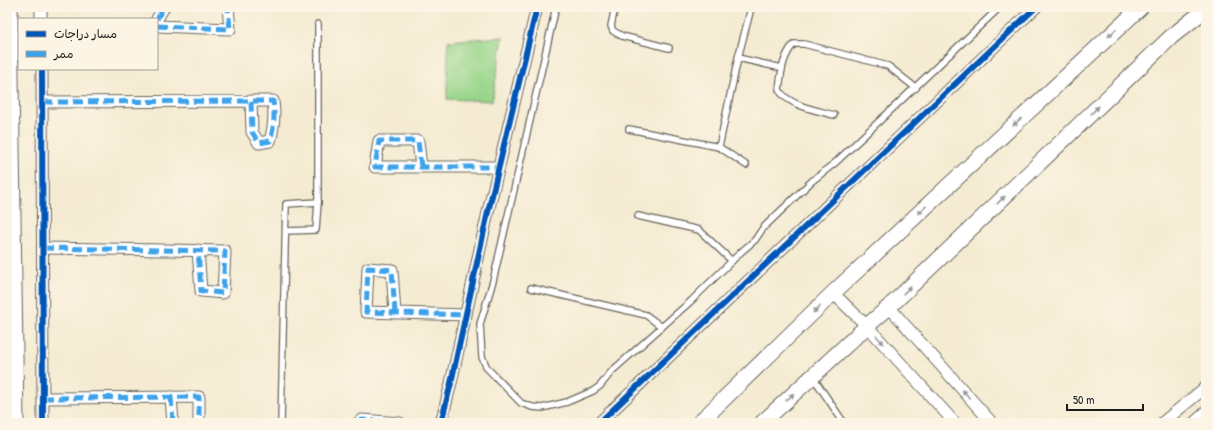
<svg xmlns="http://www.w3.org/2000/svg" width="1213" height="430" viewBox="0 0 1213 430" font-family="'Patrick Hand','Playpen Sans Arabic',sans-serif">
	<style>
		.green { fill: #99d68b; stroke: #5a7954 }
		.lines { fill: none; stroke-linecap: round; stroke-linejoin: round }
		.lane-casing { stroke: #68645c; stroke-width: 8 }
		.street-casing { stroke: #68645c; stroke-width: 13 }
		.secondary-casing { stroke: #68645c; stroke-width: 17 }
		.primary-casing { stroke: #68645c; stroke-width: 19 }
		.lane { stroke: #fff; stroke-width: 5.5 }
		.street { stroke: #fff; stroke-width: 11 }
		.secondary { stroke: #fff; stroke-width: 15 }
		.primary { stroke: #fff; stroke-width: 17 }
		.quiet { stroke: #3da2ea; stroke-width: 5; stroke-dasharray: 10 5; stroke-linecap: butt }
		.cycleway-casing { stroke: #fcf5e5; stroke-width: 8 }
		.cycleway { stroke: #0057b8; stroke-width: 6 }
		.oneway { fill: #999 }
	</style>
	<rect width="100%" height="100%" fill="#fcf5e5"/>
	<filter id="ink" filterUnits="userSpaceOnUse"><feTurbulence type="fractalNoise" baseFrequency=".025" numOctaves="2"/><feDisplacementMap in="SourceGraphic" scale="8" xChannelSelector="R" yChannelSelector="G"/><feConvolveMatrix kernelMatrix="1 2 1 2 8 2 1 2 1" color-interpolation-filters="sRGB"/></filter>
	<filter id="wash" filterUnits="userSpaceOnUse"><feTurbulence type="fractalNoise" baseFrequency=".012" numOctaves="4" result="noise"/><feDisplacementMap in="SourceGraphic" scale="16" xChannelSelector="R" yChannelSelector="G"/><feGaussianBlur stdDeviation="0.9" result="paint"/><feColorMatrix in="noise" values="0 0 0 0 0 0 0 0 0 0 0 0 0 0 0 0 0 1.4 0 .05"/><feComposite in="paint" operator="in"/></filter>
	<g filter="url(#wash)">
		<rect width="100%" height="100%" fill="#f4ebd2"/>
		<path class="green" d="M503,37L492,101L447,99L448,41Z"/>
	</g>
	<g filter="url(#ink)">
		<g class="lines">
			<g class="lane-casing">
				<g id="lane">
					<path d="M556,7L493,281L480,324L482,357L487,368L521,403L532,407L542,408L567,402L593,391L600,386L612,371L691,301L741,252L755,240L763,228L812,181L836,162L1000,7"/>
					<path d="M615,7L611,26L613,31L622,36L669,48"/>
					<path d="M738,58L782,68"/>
					<path d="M834,115C816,110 789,106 779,90C781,74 782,57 794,44H804L888,66L916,88"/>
					<path d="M629,129L719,147L746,165"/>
					<path d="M719,147L738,58L750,12L749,7"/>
					<path d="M638,216L699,230L732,261"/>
					<path d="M286,231L316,230L318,202"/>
					<path d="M531,288L646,315L662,327"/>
					<path d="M813,377L844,423"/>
					<path d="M281,423L286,204L318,202V24"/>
				</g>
			</g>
			<g class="street-casing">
				<g id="street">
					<path d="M41,7V19"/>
					<path d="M157,19L164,7"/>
					<path d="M157,26L230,29L228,7"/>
					<path d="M42,69L43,423"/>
					<path d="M43,102L251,101H273C275,115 274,127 270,141L259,143L252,132L251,101"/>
					<path d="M421,167L418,141H379L375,167H499"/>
					<path d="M43,248L225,251L223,293L201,291L198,250"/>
					<path d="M833,293L867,326L955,423"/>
					<path d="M889,307L992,423"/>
					<path d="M395,313L392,270L368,268L366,312L466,315"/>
					<path d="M171,397L173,423"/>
					<path d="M43,398L199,397V423"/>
					<path d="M358,423L362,420L400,423"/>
					<path d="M441,423L451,383L488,212L537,7"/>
					<path d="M599,423L1036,7"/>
					<path d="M1162,423L1206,387"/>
					<path d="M1194,423L1206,412"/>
				</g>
			</g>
			<g class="secondary-casing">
				<g id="secondary">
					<path d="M699,423L833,293L1141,7"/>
					<path d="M762,423L867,326L889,307L1171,37L1206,9"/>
				</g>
			</g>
			<g class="primary-casing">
				<path id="primary" d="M9,7L15,423"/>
			</g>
			<use href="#lane" class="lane"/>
			<use href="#street" class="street"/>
			<use href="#secondary" class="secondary"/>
			<use href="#primary" class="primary"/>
			<g class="quiet">
				<path d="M157,19L164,7"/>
				<path d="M157,26L230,29L228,7"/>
				<path d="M43,102L251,101H273C275,115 274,127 270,141L259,143L252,132L251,101"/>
				<path d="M421,167L418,141H379L375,167H499"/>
				<path d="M43,248L225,251L223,293L201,291L198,250"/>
				<path d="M395,313L392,270L368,268L366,312L466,315"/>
				<path d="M171,397L173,423"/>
				<path d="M43,398L199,397V423"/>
				<path d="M358,423L362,420L400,423"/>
			</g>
			<g class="cycleway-casing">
				<g id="cycleway">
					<path d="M42,69L43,423"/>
					<path d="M441,423L451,383L488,212L537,7"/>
					<path d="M599,423L1036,7"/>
				</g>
			</g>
			<use href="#cycleway" class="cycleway"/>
		</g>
		<defs><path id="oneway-solid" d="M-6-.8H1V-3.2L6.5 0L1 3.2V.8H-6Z"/></defs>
		<g class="oneway">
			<use href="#oneway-solid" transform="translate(1112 33) rotate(137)"/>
			<use href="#oneway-solid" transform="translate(1095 110) rotate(-44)"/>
			<use href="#oneway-solid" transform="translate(1017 122) rotate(137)"/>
			<use href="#oneway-solid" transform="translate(1001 200) rotate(-44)"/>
			<use href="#oneway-solid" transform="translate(922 210) rotate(137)"/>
			<use href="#oneway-solid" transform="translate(907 290) rotate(-44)"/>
			<use href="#oneway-solid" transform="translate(817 309) rotate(136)"/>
			<use href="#oneway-solid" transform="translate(880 340) rotate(48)"/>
			<use href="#oneway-solid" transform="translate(966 394) rotate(-132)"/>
			<use href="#oneway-solid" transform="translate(790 397) rotate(-42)"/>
		</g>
	</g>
	<rect width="1213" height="430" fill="none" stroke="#fcf5e5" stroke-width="24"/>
	<rect x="18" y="18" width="140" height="52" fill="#fcf5e5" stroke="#a29e95"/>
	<rect x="26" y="31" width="20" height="6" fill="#0057b8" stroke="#a29e95"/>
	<text x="54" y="38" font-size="12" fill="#1c1c1c">مسار دراجات</text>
	<rect x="26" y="51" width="20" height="6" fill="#3da2ea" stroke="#a29e95"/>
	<text x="54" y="58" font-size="12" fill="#1c1c1c">ممر</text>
	<path d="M1067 404v6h76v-6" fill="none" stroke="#1c1c1c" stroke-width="2"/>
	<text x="1073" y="404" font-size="12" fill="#1c1c1c" stroke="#fcf5e5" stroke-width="3" paint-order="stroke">50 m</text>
</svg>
